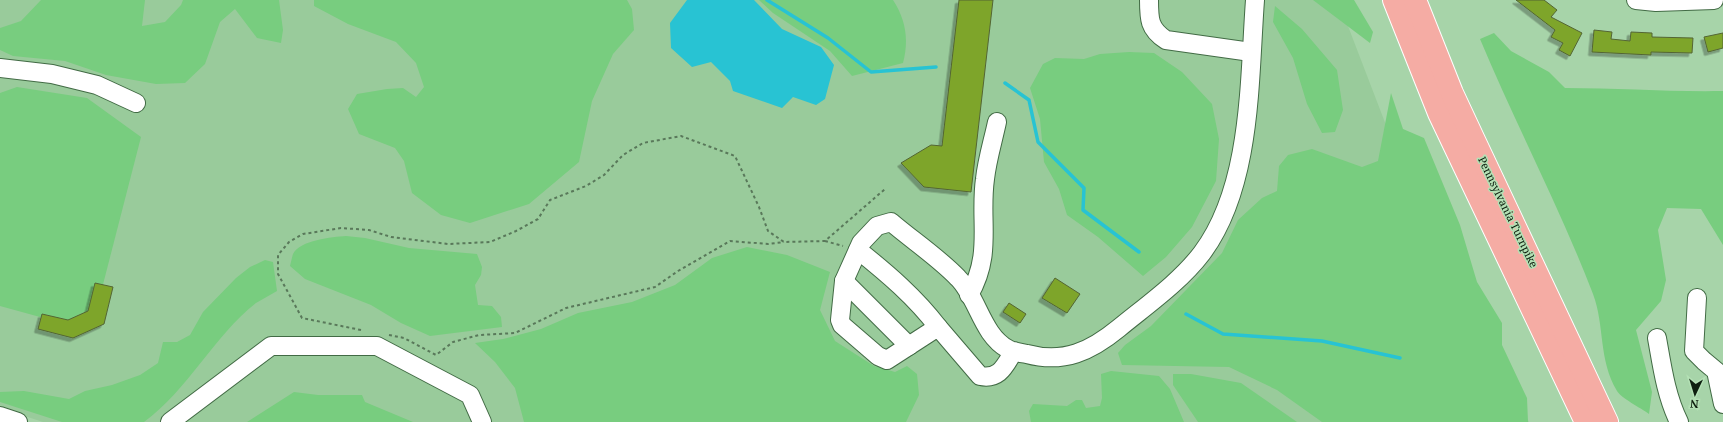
<svg xmlns="http://www.w3.org/2000/svg" width="1723" height="422" viewBox="0 0 1723 422" font-family="'Noto Serif',serif">
	<style>
		.built { fill: #99cb9b }
		.green { fill: #78cd7f }
		.water { fill: #28c3d3 }
		.lines { fill: none; stroke-linecap: round; stroke-linejoin: round }
		.stream { stroke: #28c3d3; stroke-width: 3.5 }
		.building { fill: #7ea52b; stroke: #536534; filter: url(#shadow) }
		.minor-casing { stroke: #426b45; stroke-width: 20 }
		.highway-casing { stroke: #fff; stroke-width: 24 }
		.path { stroke: #59785a; stroke-width: 2; stroke-dasharray: 3 3; stroke-linecap: butt }
		.minor { stroke: #fff; stroke-width: 18 }
		.highway { stroke: #f5aca4; stroke-width: 22 }
		.labels { text-anchor: middle; stroke-width: 3; stroke-linejoin: round; paint-order: stroke }
		.street-label { font-size: 11px; fill: #0e1f0f; stroke: #b4e1b5 }
	</style>
	<defs>
		<filter id="shadow"><feDropShadow dx="-3.5" dy="3.5" stdDeviation="0" flood-color="#0004"/></filter>
	</defs>
	<rect width="100%" height="100%" fill="#a7d4a9"/>
	<path class="built" d="M0,0H1338L1394,146L1472,311L1529,422H43L0,408Z"/>
	<g class="green">
		<path d="M41,0H145L142,26L165,22L181,5L183,0H279L283,30L281,43L257,38L235,9L220,22L205,64L185,83L156,84L106,75L65,61L13,56L0,50V28L21,21Z"/>
		<path d="M314,0H627L632,9L634,30L613,54L592,101L579,162L529,204L470,223L441,215L412,193L404,161L395,148L359,134L348,109L357,94L387,89L403,88L416,97L424,87L416,63L396,42L348,24L314,6Z"/>
		<path d="M759,0H893C906,20 909,40 903,63L852,76L830,51L773,13Z"/>
		<path d="M1313,0H1354L1373,32L1370,43Z"/>
		<path d="M1275,6L1302,29L1337,70L1343,110L1335,132L1322,133L1307,104L1293,58L1273,22Z"/>
		<path d="M1494,33L1511,51L1549,72L1565,88C1618,88 1670,92 1723,91V245L1701,209L1667,208L1658,230L1666,280L1661,301L1636,330L1652,392L1649,414C1641,408 1621,398 1617,391C1598,359 1605,326 1593,294C1560,208 1516,125 1480,39Z"/>
		<path d="M1129,52L1154,53L1182,72L1212,104L1219,139L1216,181L1192,227L1166,257L1143,276L1098,237L1067,215L1059,189L1044,162L1040,119L1030,88L1043,64L1055,58L1084,59L1100,54Z"/>
		<path d="M17,87L87,98L141,137L91,331L0,306V93Z"/>
		<path d="M1391,93L1403,129L1424,138L1460,225L1477,282L1502,323V345L1527,398L1528,422H1322L1277,390L1229,367L1122,365L1118,353L1125,345L1151,326L1222,253L1238,220L1262,198L1277,191L1279,166L1288,155L1312,149L1362,167L1378,161Z"/>
		<path d="M346,236L365,238L409,248L477,254L482,267L481,275L475,285L478,305L492,306L501,317L502,327L430,336L401,323L371,305L305,279L290,266C291,262 292,257 293,254C300,240 332,237 346,236Z"/>
		<path d="M747,247L787,255L830,272L820,310L835,341L874,366L895,372L907,366L917,374L919,395L906,422H524L515,388L495,362L475,343L503,339L541,329L578,313L632,302L675,285L712,258Z"/>
		<path d="M265,260L273,262L277,291C270,295 263,299 256,303C213,337 188,390 144,422H62L0,402V392L24,391L69,399L85,391L112,385L140,375L158,363L163,342H177L190,335L203,312L236,278L250,267Z"/>
		<path d="M1111,371L1159,376L1170,389L1184,422H1031L1029,411L1033,404L1067,406L1076,400H1082L1086,408L1100,406L1102,398L1101,374Z"/>
		<path d="M1173,374H1191L1241,383L1297,422H1198L1173,385Z"/>
		<path d="M294,392L318,395H362L365,402L413,422H247Z"/>
	</g>
	<path class="water" d="M687,0H754L782,29L821,47L834,65L825,99L816,105L793,97L782,108L733,91L730,81L711,62L692,67L671,48L670,23Z"/>
	<g class="lines">
		<g class="stream">
			<path d="M767,0L828,38L871,72L936,67"/>
			<path d="M1005,83L1029,100L1038,142L1084,188L1083,210L1139,252"/>
			<path d="M1186,314L1223,334L1322,341L1400,358"/>
		</g>
	</g>
	<g class="building">
		<path d="M959,0H993L971,192L924,187L901,163L931,145L942,146Z"/>
		<path d="M1516,0H1544L1557,10L1551,17L1582,33L1570,56L1559,50L1563,43L1551,37L1555,30Z"/>
		<path d="M1594,30L1612,32L1611,39L1630,41L1631,32L1652,33V37L1693,38L1692,53L1651,52V55L1592,52Z"/>
		<path d="M1723,33V48L1708,52L1704,37Z"/>
		<path d="M1055,278L1080,294L1067,313L1042,298Z"/>
		<path d="M95,283L113,287L104,324L73,338L38,329L42,314L68,320L88,311Z"/>
		<path d="M1009,303L1026,314L1020,323L1003,312Z"/>
	</g>
	<g class="lines">
		<g class="minor-casing">
			<g id="minor">
				<path d="M1149,0C1149,19 1149,29 1166,40L1251,52"/>
				<path d="M1636,0L1656,2L1714,0"/>
				<path d="M0,68L52,74L97,85L136,103"/>
				<path d="M858,250C888,274 915,297 938,327"/>
				<path d="M844,281L909,346"/>
				<path d="M969,295C993,254 979,221 985,179C987,160 993,141 997,122"/>
				<path d="M1697,298L1694,351L1704,361L1716,371L1723,404"/>
				<path d="M1657,338C1662,366 1666,396 1679,422"/>
				<path d="M1014,351C1005,365 1000,380 980,376L938,327L887,360L878,356L842,325L840,320L844,281L861,243L877,226L891,222C912,240 939,258 958,278C978,298 982,335 1008,349C1013,352 1021,353 1027,354C1064,364 1091,351 1119,328C1147,305 1180,282 1202,253C1252,186 1249,81 1255,0"/>
				<path d="M0,416L18,422"/>
				<path d="M170,422L271,346H377L470,395L482,422"/>
			</g>
		</g>
		<g class="highway-casing">
			<g id="highway">
				<path d="M1394,0L1439,113L1586,422"/>
				<path d="M1415,0L1452,93L1473,138L1607,422"/>
			</g>
		</g>
		<g class="path">
			<path d="M825,241L843,246"/>
			<path d="M361,330L302,318L278,274V255L289,242L303,234L341,228L369,230L391,237L448,244L490,242L516,231L538,219L550,200L586,186L604,175L623,155L643,143L681,136L735,156L759,207L768,231L784,242L825,241L885,189"/>
			<path d="M389,335L404,338L436,355L453,342L479,335L515,333L566,308L655,287L678,271L730,241L768,244L784,242"/>
		</g>
		<use href="#minor" class="minor"/>
		<use href="#highway" class="highway"/>
	</g>
	<g class="labels">
		<g class="street-label">
			<text transform="translate(1508 212) rotate(64)" y="4">Pennsylvania Turnpike</text>
		</g>
	</g>
	<g transform="translate(1695 394) rotate(184)" stroke="#b4e1b5" stroke-width="3" paint-order="stroke">
	<path d="M0-3L7 15L0 10L-7 15Z" fill="#0e1f0f"/>
	<text y="-6" font-size="11" font-weight="bold" text-anchor="middle" fill="#0e1f0f">N</text>
	</g>
</svg>
